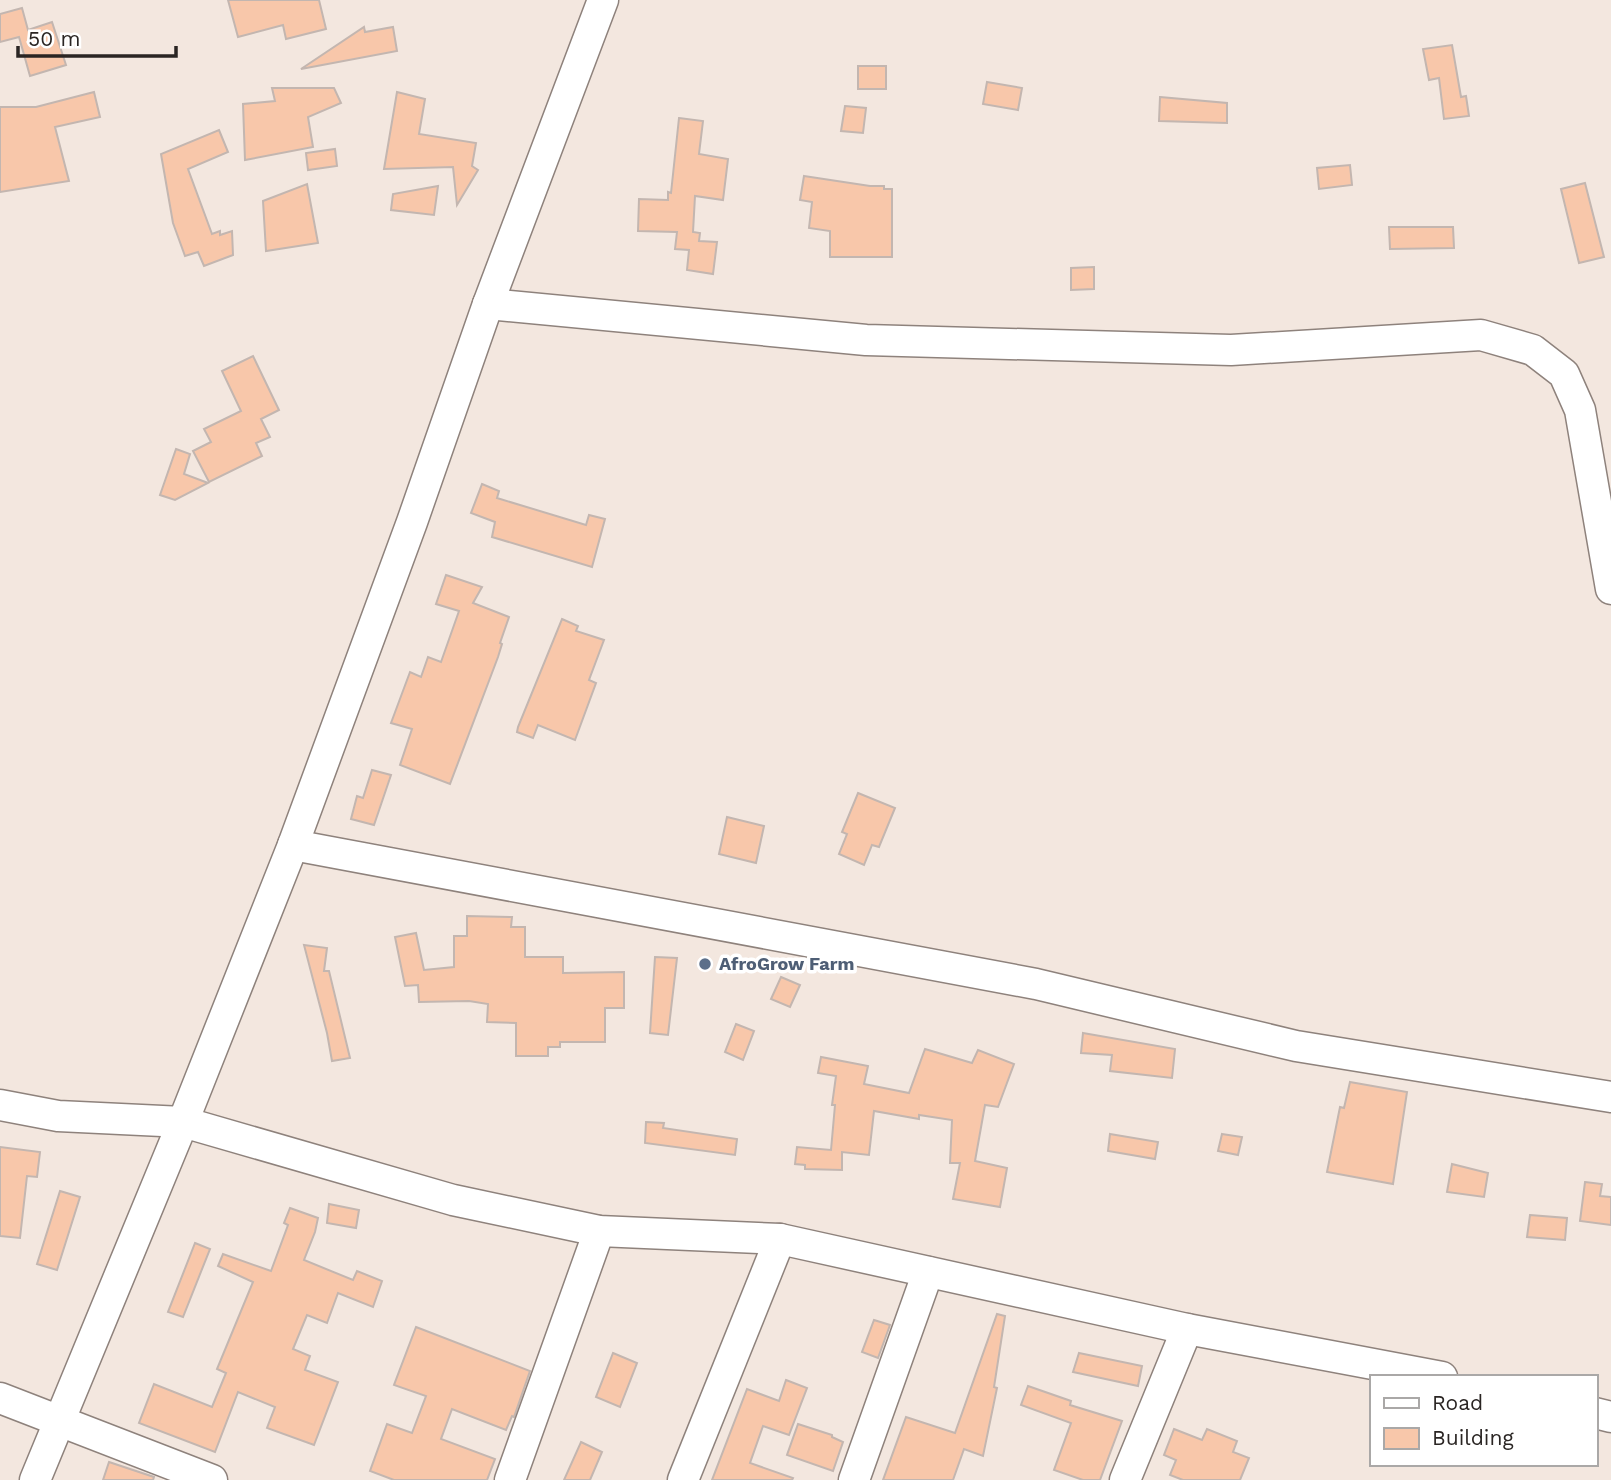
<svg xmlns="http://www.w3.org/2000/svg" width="1611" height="1480" viewBox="0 0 1611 1480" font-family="'Work Sans',sans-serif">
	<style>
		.building { fill: #f8c7aa; stroke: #c3b6b0; stroke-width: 2 }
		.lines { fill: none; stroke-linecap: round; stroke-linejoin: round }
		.minor-casing { stroke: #8e827c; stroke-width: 33 }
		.minor { stroke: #fff; stroke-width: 30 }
		.service-dot { fill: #5c6f8a; stroke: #fff; stroke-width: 2.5 }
		.labels { text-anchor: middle; stroke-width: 7; stroke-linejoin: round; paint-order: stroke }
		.service-label { font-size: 18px; font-weight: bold; fill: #4e5e75; stroke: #fff; text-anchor: start }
	</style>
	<rect width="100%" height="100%" fill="#f3e7df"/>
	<g class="building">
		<path d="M228,0H319L326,29L286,39L283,25L238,37Z"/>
		<path d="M22,8L28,30L52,22L66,65L30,76L19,37L0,42V14Z"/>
		<path d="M364,27L365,32L393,27L397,51L301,69Z"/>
		<path d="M1452,45L1461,97L1466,96L1469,116L1444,119L1439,78L1429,80L1423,49Z"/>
		<rect x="858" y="66" width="28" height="23"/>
		<path d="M987,82L1022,88L1018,110L983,104Z"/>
		<path d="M272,88H334L341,103L308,117L313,147L245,160L243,104L275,101Z"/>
		<path d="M94,92L100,117L55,127L69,181L0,192V107H36Z"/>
		<path d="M397,92L425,99L419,134L476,143L472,166L478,170L457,205L453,167L384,169Z"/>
		<path d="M1160,97L1227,103V123L1159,121Z"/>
		<path d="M845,106L866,108L863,133L841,131Z"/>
		<path d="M679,118L703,121L699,154L728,159L723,200L695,196L693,232L700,233L699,241L717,242L713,274L687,270L689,250L675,249L677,232L638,231L639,199L668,200V192L671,193Z"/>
		<path d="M219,130L228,152L188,169L212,234L220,231V235L232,231L233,255L204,266L198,252L185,256L173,223L161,154Z"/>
		<path d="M335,149L337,166L308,170L306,153Z"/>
		<path d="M1350,165L1352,185L1319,189L1317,168Z"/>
		<path d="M804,176L870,186H884V189H892V257H830V231L809,228L812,202L800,200Z"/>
		<path d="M1585,183L1604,257L1579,263L1561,189Z"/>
		<path d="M307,184L318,243L266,251L263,201Z"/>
		<path d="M438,186L434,215L391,210L393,194Z"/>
		<path d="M1389,227H1453L1454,248L1390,249Z"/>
		<path d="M1094,267V289L1071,290V268Z"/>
		<path d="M253,356L279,410L261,419L270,437L256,443L262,456L209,482L193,451L211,442L204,429L241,411L222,371Z"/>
		<path d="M176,449L190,454L184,474L208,483L175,500L160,495Z"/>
		<path d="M482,484L499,491L497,498L586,525L589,515L605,519L592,567L492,537L495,522L471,513Z"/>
		<path d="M446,575L482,587L473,603L509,617L500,643L502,644L498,657L450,784L400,765L412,729L391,723L410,672L421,677L428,657L441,662L459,611L436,604Z"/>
		<path d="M562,619L578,626L576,631L604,640L589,680L596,683L575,740L538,725L533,738L517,732L518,727Z"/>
		<path d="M372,770L391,775L374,825L351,819L357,796L363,798Z"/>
		<path d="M858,793L895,808L879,847L872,845L864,865L839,854L847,834L842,832Z"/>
		<path d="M727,817L764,826L756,863L719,854Z"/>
		<path d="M467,916L512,917L511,927H525V957H563V973L624,972V1008H605V1042H560V1047H548V1056H516V1023L487,1022L488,1004L469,1001L419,1002L418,985L405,986L395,937L416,933L424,970L454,967V936H467Z"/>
		<path d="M304,945L327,948L324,971H329L350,1058L332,1061L327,1033Z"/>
		<path d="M655,957L677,958L668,1035L650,1033Z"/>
		<path d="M781,977L800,985L790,1007L771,999Z"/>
		<path d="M736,1024L754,1031L743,1060L725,1052Z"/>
		<path d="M1083,1033L1175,1049L1172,1078L1110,1071L1112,1055L1081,1053Z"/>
		<path d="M925,1049L972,1063L978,1050L1014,1064L998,1107L985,1105L975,1161L1007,1168L1000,1207L953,1199L960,1163H950L952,1120L919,1115V1119L874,1111L869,1155L842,1152V1170L805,1169V1165L795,1164L797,1147L831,1150L835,1105H832L836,1076L818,1073L821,1057L868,1066L864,1084L909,1093Z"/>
		<path d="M1350,1082L1407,1092L1393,1184L1327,1172L1340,1107L1344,1108Z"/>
		<path d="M646,1122L664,1123L663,1128L737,1139L735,1155L645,1143Z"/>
		<path d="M1110,1134L1158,1142L1155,1159L1108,1151Z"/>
		<path d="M1222,1134L1242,1137L1238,1155L1218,1151Z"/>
		<path d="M0,1147L40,1152L37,1177L27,1176L20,1238L0,1236Z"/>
		<path d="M1452,1164L1488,1173L1484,1197L1447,1192Z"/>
		<path d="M1585,1182L1602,1184L1600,1196L1611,1197V1225L1580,1221Z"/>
		<path d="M60,1191L80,1197L57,1270L37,1264Z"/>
		<path d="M329,1204L359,1210L356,1228L327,1223Z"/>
		<path d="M290,1208L318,1218L315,1232L304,1260L353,1280L357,1271L382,1281L373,1307L338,1293L327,1323L307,1315L293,1349L310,1356L305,1370L338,1382L314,1445L267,1428L275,1407L238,1392L215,1452L139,1423L154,1384L212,1407L226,1373L217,1369L253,1282L218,1266L223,1254L271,1271L288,1225L284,1223Z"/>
		<path d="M1530,1215L1567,1218L1565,1240L1527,1237Z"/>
		<path d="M195,1243L210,1249L183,1317L168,1312Z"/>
		<path d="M997,1314L1005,1316L994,1387L997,1388L983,1456L964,1449L953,1480H883L906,1417L955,1433Z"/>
		<path d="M874,1320L890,1325L878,1358L862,1352Z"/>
		<path d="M416,1327L530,1371L514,1417L512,1416L506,1430L452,1409L441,1439L495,1459L487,1480H394L370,1471L387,1424L412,1433L426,1396L394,1385Z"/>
		<path d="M613,1353L637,1363L620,1407L596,1397Z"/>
		<path d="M1079,1353L1142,1366L1138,1386L1073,1372Z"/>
		<path d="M786,1380L807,1388L789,1435L763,1426L750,1463L793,1478L792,1480H712L747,1389L779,1401Z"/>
		<path d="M1028,1386L1071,1401L1070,1405L1122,1421L1100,1480H1083L1054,1470L1071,1423L1021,1405Z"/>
		<path d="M798,1424L832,1435V1437L843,1442L833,1471L787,1455Z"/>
		<path d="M1174,1429L1202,1440L1207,1429L1237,1441L1233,1452L1249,1458L1240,1480H1183L1170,1475L1176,1460L1164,1455Z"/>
		<path d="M581,1442L602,1452L590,1480H564Z"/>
		<path d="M109,1462L154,1477L153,1480H103Z"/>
	</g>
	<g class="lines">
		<g class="minor-casing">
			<g id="minor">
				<path d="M488,304L866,340L1231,350L1481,335L1533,350L1564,374L1580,410L1611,589"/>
				<path d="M293,845L1036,984L1296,1046L1611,1097"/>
				<path d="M0,1105L58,1116L183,1122L453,1200L599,1231L780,1239L1187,1329L1442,1377"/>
				<path d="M0,1398L212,1480"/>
				<path d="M1595,1413L1611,1417"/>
				<path d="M35,1480L183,1122L293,845L412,522L488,304L603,0"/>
				<path d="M510,1480L599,1231"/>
				<path d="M683,1480L780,1239"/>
				<path d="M854,1480L928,1272"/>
				<path d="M1125,1480L1187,1329"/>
			</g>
		</g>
		<use href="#minor" class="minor"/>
	</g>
	<circle class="service-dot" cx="705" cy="964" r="7"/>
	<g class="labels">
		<g class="service-label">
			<text x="719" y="970">AfroGrow Farm</text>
		</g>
	</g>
	<rect x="1370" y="1375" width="228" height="91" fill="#ffffff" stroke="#aaa8a7" stroke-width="2"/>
	<rect x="1384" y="1398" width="35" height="10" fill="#ffffff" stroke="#aaa8a7" stroke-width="2"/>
	<text x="1432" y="1410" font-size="21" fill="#2a2523">Road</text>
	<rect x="1384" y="1428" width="35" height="21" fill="#f8c7aa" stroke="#aaa8a7" stroke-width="2"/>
	<text x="1432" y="1445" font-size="21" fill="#2a2523">Building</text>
	<path d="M18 46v10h158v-10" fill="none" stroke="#2a2523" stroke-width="3.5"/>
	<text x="28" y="46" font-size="21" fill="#2a2523" stroke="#ffffff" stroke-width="5" paint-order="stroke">50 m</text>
</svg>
